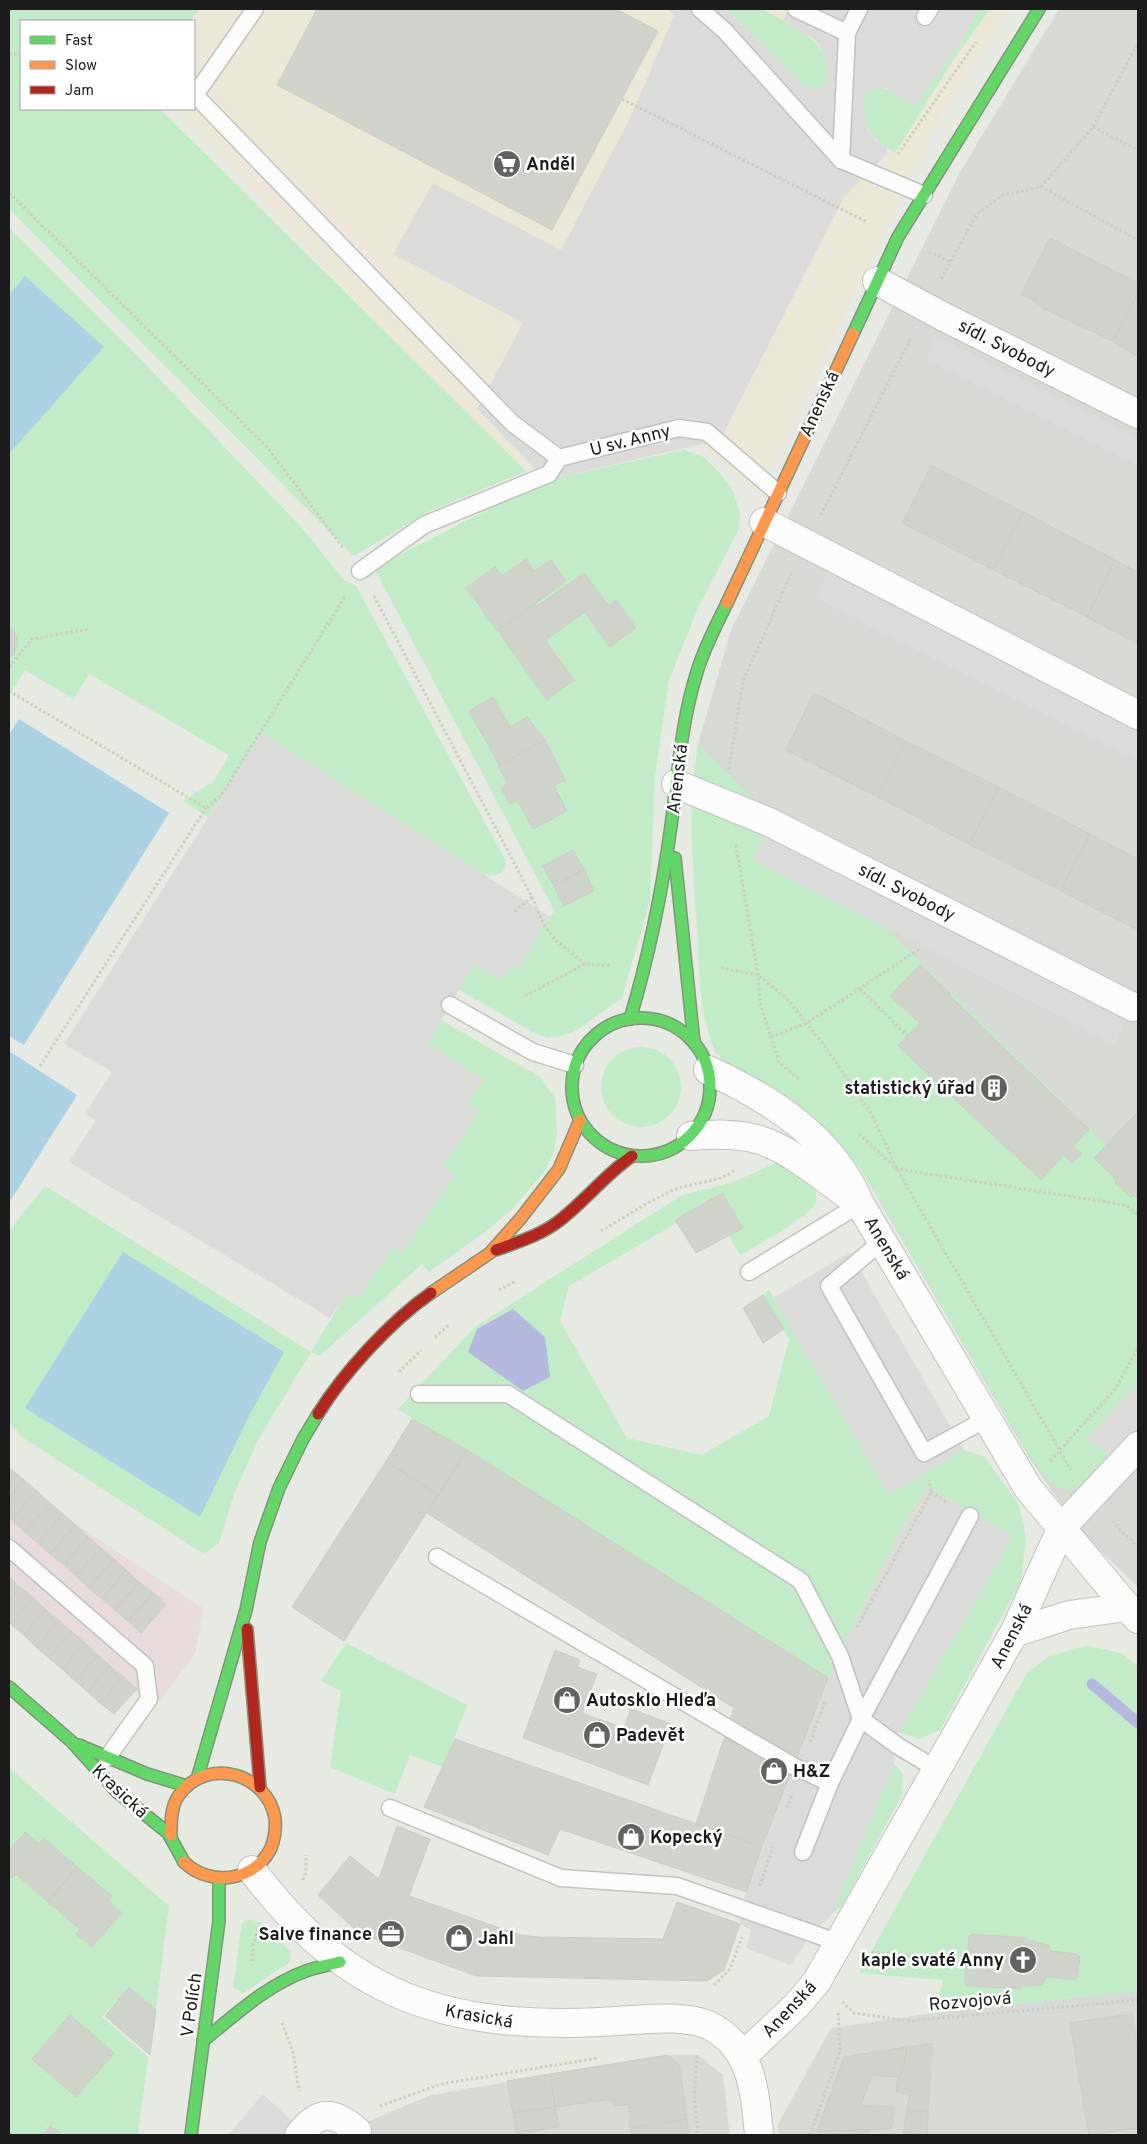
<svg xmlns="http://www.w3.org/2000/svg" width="1147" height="2144" viewBox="0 0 1147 2144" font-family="Overpass,sans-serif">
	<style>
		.residential { fill: #d7d9d5 }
		.commercial { fill: #ece8d7 }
		.industrial { fill: #e7dcdb }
		.grass { fill: #c2ebc8 }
		.pitch { fill: #abd2e2 }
		.parking { fill: #dbdcd9 }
		.water { fill: #b4b8df }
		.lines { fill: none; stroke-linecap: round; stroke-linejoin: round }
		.stream { stroke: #b4b8df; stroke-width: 11 }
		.building { fill: #d0d3cc; stroke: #cbcdc4 }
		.lane-casing { stroke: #c1c2bf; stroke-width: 19 }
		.street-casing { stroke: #c1c2bf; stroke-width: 30 }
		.fast-casing { stroke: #81957b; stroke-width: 14 }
		.slow-casing { stroke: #81957b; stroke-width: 14 }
		.jam-casing { stroke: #81957b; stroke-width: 14 }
		.path { stroke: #ceccbd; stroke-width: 3; stroke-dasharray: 2.5 2.5; stroke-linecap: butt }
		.lane { stroke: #fbfcfb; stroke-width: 16 }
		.street { stroke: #fbfcfb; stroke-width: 28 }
		.fast { stroke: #63d668; stroke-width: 11 }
		.slow { stroke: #ff974d; stroke-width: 11 }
		.jam { stroke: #b3261e; stroke-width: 11 }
		.labels { text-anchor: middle; stroke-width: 5; stroke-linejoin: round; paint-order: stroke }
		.poi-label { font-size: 18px; font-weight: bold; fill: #1b1b1b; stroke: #fff; text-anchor: start }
		.street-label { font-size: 18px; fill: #1b1b1b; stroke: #fff }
	</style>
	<rect width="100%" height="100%" fill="#e7eae3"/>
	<g class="residential">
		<path d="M1059,9H1138V1587L1080,1531L1030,1459L860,1168L828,1133L716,1053L710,1038L692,792L698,744L731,630L960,172Z"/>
		<path d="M1138,1991V2135H779L778,2124L831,2028L934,2013Z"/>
		<path d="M667,2055H698L723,2075L730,2135H352L362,2124L431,2095Z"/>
	</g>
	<path class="commercial" d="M182,9H1010L941,116L758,494L694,440L575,469L509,465L179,111V109H194V21H180Z"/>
	<path class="industrial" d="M9,1467L68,1519L204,1609L195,1654L156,1706L137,1689L114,1714L9,1623Z"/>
	<g class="grass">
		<path d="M9,9H200L190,21H21V109H160L526,471L426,513L354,556L9,209Z"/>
		<path d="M727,9H762L795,27L814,41L824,54L827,74L826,83L820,88H810L803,85Z"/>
		<path d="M978,9H990L952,62L895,153C873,138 855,124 866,94C881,78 900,98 914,107L960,44Z"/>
		<path d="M9,227L128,346L301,527L344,580L356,586L506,861L503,872L496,875L482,874L262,733L208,817L183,801L214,781L229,755L89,674L74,699L25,670L9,696Z"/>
		<path d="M684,450L704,457L719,472L733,492L740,513L739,529L698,608L669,680L655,776L650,900L622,998L580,1028L568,1034L548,1038L536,1034L459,990L474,965L501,980L511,966L518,969L549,916L555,912L374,568L546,480Z"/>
		<path d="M698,744L1138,1176V1384H1137L1124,1462C1108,1472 1077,1499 1058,1487C1044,1479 1036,1464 1027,1452L860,1168L828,1133L724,1063C696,1024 700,972 697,927C694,882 690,838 692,793C693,777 696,760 698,744Z"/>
		<path d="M441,1020L540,1077L555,1098L557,1135L554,1151L545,1171L512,1209L485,1232L429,1272L422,1264L320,1356L311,1352L258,1440L234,1494L219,1543L204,1554L23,1438L9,1422V1231L45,1186L311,1352L347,1293L359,1298L392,1248L403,1253L454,1175L443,1166L477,1112L467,1103L428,1043Z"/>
		<circle cx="641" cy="1087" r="40"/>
		<path d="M778,1162L814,1185C816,1191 818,1198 815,1204C808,1218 755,1246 740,1255L729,1236L743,1227L721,1193L675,1220L677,1223L569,1286L560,1321L627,1438L702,1455L769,1416L789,1339L763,1295L769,1290L889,1495L964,1450L985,1457L1019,1505L1026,1538L1021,1581L940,1730L919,1739L899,1732L1012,1537L927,1486L902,1528L828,1678L398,1409L475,1327L682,1195L734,1182Z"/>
		<path d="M346,1643L467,1705L443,1767L410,1755L395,1794L330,1767L341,1691L321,1681Z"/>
		<path d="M1087,1646L1121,1653L1138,1666V1991L934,2013L943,1980L859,1973L1027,1673L1049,1656Z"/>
		<path d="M894,1764L903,1774L902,1795L842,1906L832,1914Z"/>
		<path d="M9,1768L169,1906L156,2010L129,1987L102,2017L148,2057L138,2135H59L48,2126L42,2135L29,2134L9,2135V1877L16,1874L80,1929L76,1934L92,1947L122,1913L105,1901L44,1839L37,1845L25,1832L9,1851Z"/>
		<path d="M247,1920L262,1922L291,1952L290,1962L243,1993L233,1987L242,1923Z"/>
	</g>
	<g class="pitch">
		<path d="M25,276L104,347L9,454V295Z"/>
		<path d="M19,719L169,813L24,1045L9,1036V735Z"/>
		<path d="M9,1051L77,1095L9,1203Z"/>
		<path d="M123,1252L284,1352L250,1414L200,1517L25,1408Z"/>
	</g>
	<g class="parking">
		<path d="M668,9H727L803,85L810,88H820L826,83L827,74L824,54L816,41L783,20L789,9H978L960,44L914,107L886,88H875L866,94L863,107L867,129L876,140L886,147L888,153L844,197L720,440L546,480L477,409L523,323L393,254L433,183L561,250L630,118L674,16Z"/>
		<path d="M937,336L1138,437V466L926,359Z"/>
		<path d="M834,559L1138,715V761L815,598Z"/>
		<path d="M262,733L549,916L518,970L511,966L501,980L474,965L428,1043L483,1079L467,1103L478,1111L443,1166L455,1175L403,1253L392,1248L359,1299L347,1294L330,1318L69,1162L96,1120L85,1114L112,1072L64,1044Z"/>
		<path d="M769,822L1133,1007L1114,1044L753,860Z"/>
		<path d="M850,1252L964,1450L889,1495L773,1298Z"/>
		<path d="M1137,1383L1138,1446L1124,1462L1085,1440Z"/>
		<path d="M927,1486L1013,1537L893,1742L894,1764L832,1914L813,1933L790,1965L746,1948L751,1930L740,1924L746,1892L828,1678L902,1528Z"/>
		<path d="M263,2094L302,2131L299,2135H230L229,2134Z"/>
	</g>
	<path class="water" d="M513,1309L545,1337L550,1377L523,1391L468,1352L477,1329Z"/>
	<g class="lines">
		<path class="stream" d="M1092,1684L1138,1723"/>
	</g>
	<g class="building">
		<path d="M317,9H616L658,31L552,230L277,85Z"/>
		<path d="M1050,238L1138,283V293L1113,341L1042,308V306L1021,294Z"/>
		<path d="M1138,293V357L1113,341Z"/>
		<path d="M931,465L1023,512L994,570L902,523Z"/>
		<path d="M1023,512L1115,560L1087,617L994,570Z"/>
		<path d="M526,559L535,571L551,560L566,581L498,631L466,588L495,567L502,576Z"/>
		<path d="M1115,560L1138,572V644L1087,617Z"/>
		<path d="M584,573L609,606L616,600L636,628L610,647L585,612L545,640L574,680L547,700L498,631L535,604L536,607Z"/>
		<path d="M9,627L12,629L17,637V646L13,655L9,657Z"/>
		<path d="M814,693L906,741L878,797L786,750Z"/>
		<path d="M493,697L510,727L527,717L545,740L500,766L469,711Z"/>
		<path d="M545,740L565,780L554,786L567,811L533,829L517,800L510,804L501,788L508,784L498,766Z"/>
		<path d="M906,741L999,787L969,844L878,797Z"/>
		<path d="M999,787L1090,834L1061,891L969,844Z"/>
		<path d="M1090,834L1138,859V930L1061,891Z"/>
		<path d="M573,850L584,870L554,886L543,866Z"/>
		<path d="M584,870L594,891L564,906L554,886Z"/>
		<path d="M920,965L951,994L950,996L1089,1129L1073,1146L1081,1154L1072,1163L1064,1155L1041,1180L898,1046L920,1023L890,996Z"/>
		<path d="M1138,1112V1199L1134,1195L1131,1198L1115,1183L1117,1180L1094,1158Z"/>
		<path d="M722,1193L743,1228L696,1253L675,1220Z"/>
		<path d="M763,1295L784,1329L763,1343L743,1308Z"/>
		<path d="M412,1419L467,1450L438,1495L386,1461Z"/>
		<path d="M467,1450L828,1678L762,1847L696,1824L734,1708L427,1513Z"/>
		<path d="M386,1461L438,1495L344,1641L292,1607Z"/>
		<path d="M11,1469L24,1480L9,1498V1472Z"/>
		<path d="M24,1480L37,1491L12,1520L9,1517V1498Z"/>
		<path d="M37,1491L50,1503L25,1532L12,1520Z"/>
		<path d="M50,1503L63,1514L38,1543L25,1532Z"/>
		<path d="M63,1514L76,1525L50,1554L38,1543Z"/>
		<path d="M76,1525L88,1537L64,1565L50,1554Z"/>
		<path d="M88,1537L101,1548L76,1576L64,1565Z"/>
		<path d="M101,1548L114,1559L89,1588L76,1576Z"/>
		<path d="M114,1559L126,1570L102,1599L89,1588Z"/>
		<path d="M126,1570L139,1582L115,1610L102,1599Z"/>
		<path d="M9,1577L20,1587L9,1601Z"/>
		<path d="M139,1582L153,1593L128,1621L115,1610Z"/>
		<path d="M20,1587L33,1598L11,1624L9,1622V1601Z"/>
		<path d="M153,1593L166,1604L141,1633L128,1621Z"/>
		<path d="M33,1598L46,1610L24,1635L11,1624Z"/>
		<path d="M46,1610L59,1621L36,1647L24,1635Z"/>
		<path d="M59,1621L72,1632L49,1658L36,1647Z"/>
		<path d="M72,1632L85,1643L62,1669L49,1658Z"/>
		<path d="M85,1643L98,1655L75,1681L62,1669Z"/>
		<path d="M555,1650L580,1660L577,1667L597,1674L582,1713L624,1728L631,1709L671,1724L648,1785L523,1738Z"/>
		<path d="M98,1655L110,1666L88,1692L75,1681Z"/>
		<path d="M110,1666L123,1677L100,1703L88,1692Z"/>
		<path d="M123,1677L137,1689L114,1714L100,1703Z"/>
		<path d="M455,1739L762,1847L746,1892L560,1829L548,1855L424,1807Z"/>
		<path d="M397,1826L430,1839L409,1896L520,1935L540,1937L663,1939L677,1902L740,1924L724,1970L707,1981L476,1976L359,1933L318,1895L350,1856L379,1879Z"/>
		<path d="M25,1832L39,1844L44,1838L77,1867L48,1902L16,1874L12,1878L9,1876V1851Z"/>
		<path d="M77,1867L112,1896L108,1900L122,1913L92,1947L76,1934L80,1929L48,1902Z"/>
		<path d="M973,1934L1027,1938L1026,1940L1049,1945L1050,1951L1077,1954L1080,1957L1077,1978L1074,1980L1047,1977L1042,1985L1022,1986V1989L967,1986L965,1983L969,1936Z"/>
		<path d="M129,1987L156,2010L150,2055L105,2016Z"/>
		<path d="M1132,2014L1138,2053V2128L1089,2135L1070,2023Z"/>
		<path d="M70,2015L114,2053L76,2097L32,2059Z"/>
		<path d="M932,2043L928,2112L907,2110L910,2094L896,2092L898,2076L901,2077L907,2047Z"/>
		<path d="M907,2047L901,2077L872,2075L861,2105L895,2107L891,2129L817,2131L844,2057Z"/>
		<path d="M667,2055L679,2064L687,2119L630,2128L629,2104L616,2106L611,2102L610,2099L555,2107L550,2074Z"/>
		<path d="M550,2074L555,2107L513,2113L507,2081Z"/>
		<path d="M555,2107L559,2127L516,2134L513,2113Z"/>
		<path d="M907,2110L928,2112L927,2135H903Z"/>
		<path d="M687,2119L689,2135H632L630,2128Z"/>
		<path d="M50,2126L62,2135H42Z"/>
		<path d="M868,2130V2135H817V2131Z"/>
	</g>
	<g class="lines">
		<g class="lane-casing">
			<g id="lane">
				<path d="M255,9L195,95L512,423L559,458L679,428L707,432L778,493"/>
				<path d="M700,9L725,31L841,160L924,195"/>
				<path d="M796,9L847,33"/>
				<path d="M925,17L930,9"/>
				<path d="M841,160L847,33L859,9"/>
				<path d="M360,571L424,525L549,474L559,458"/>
				<path d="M450,1005L533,1052L575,1065"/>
				<path d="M882,1241L829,1286L924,1453L988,1418"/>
				<path d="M749,1272L860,1204"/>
				<path d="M419,1394H508L801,1581L840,1656L861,1719L898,1746L936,1769"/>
				<path d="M9,1548L145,1666L149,1699L107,1758"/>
				<path d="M437,1557L793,1766L830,1783"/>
				<path d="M390,1808L561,1878L677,1886L837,1942"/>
				<path d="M803,1852L830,1783L861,1719L970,1516"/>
			</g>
		</g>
		<g class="street-casing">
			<g id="street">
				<path d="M877,281L944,317L1138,414"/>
				<path d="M764,522L1138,715"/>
				<path d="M676,784L769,822L1133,1007"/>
				<path d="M708,1070C771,1099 833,1138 860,1204L1028,1488L1127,1607L1138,1619"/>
				<path d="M691,1136C714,1134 738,1133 760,1140C794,1151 828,1182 857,1202"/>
				<path d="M1014,1633L1069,1615L1127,1607"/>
				<path d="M252,1870C347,1997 446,2029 600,2022C631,2021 685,2012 712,2027C753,2049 755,2094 759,2135"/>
				<path d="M743,2056L797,2005L817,1981L1014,1633L1062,1527L1138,1446"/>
				<path d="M299,2135C319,2110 333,2110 357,2131"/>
			</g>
		</g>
		<g class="fast-casing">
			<g id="fast">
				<path d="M853,334L898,237L1039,9"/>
				<path d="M675,858L694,1043"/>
				<circle cx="641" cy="1087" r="69"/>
				<path d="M630,1019C649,956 662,891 671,826C678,775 681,722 697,672C704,648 716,626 727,603"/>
				<path d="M9,1687L72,1742L117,1792L168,1833L184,1862"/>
				<path d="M79,1745L147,1774L187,1786"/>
				<path d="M197,1779L246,1610L260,1542L279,1488L303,1439L318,1414"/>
				<path d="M203,2041C235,2015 267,1985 306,1971C317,1967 329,1965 340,1962"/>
				<path d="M191,2135L219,1921V1878"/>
			</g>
		</g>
		<g class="slow-casing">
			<g id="slow">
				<path d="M727,603L853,334"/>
				<path d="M431,1293L490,1253L521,1218L559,1169L580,1120"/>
				<path d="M171,1835C171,1821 171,1806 179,1795C207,1756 267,1773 275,1818C276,1829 275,1838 271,1848C264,1862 252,1872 237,1876C218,1881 197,1875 184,1862"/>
			</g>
		</g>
		<g class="jam-casing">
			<g id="jam">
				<path d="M496,1250C518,1242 541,1235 559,1221C585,1201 605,1175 632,1156"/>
				<path d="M318,1414C344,1372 391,1321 431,1293"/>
				<path d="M247,1629L260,1787"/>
			</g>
		</g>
		<g class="path">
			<path d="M9,54H21"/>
			<path d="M622,99L867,222"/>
			<path d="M1093,127L1138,150"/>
			<path d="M898,154L976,42"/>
			<path d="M1041,187L1093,127L1138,43"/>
			<path d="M9,193L267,447L344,549"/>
			<path d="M929,252L951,262"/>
			<path d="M941,279L977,214L1003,195L1041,187L1138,240"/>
			<path d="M821,515L911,338"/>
			<path d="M374,596L532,897L514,912"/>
			<path d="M9,667L32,639L90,629"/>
			<path d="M9,691L206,808L220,797L346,595"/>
			<path d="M729,769L743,681L791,574"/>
			<path d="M736,845L758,975L760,1003L779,1062L799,1079"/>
			<path d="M532,897L542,921L554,939L585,964"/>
			<path d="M721,968L758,975L786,998L824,1045L872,1115L897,1169L1071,1470"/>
			<path d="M860,989L908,1036"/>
			<path d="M525,996L585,964L610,965"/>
			<path d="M771,1037L807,1023L921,948"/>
			<path d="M40,1066L206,808"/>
			<path d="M859,1134L897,1169L1126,1205L1138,1215"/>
			<path d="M601,1231C623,1218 646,1203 669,1192C691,1181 715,1185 735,1170"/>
			<path d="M499,1290L516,1281"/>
			<path d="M435,1337L449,1325"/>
			<path d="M399,1372L421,1350"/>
			<path d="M1050,1461L1116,1388L1138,1348"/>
			<path d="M931,1492L947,1502"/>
			<path d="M1112,1521L1138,1547"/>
			<path d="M857,1627L931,1492L929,1480"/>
			<path d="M810,1742L825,1701"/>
			<path d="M787,1808L792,1795"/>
			<path d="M303,1880L306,1871V1855"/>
			<path d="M760,1886L773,1847"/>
			<path d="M872,1952L967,1962"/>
			<path d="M252,1961L253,1944L258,1931"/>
			<path d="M714,1985L730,1969L742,1937"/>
			<path d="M842,2002L854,2013L910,2021L1138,2000"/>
			<path d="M282,2023L293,2052L299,2091"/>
			<path d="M697,2056L694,2095L698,2135"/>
			<path d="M380,2106L441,2084L598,2058"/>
			<path d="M810,2135L840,2051L838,2010"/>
		</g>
		<use href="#lane" class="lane"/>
		<use href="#street" class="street"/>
		<use href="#fast" class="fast"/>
		<use href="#slow" class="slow"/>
		<use href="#jam" class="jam"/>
	</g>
	<defs>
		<g id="supermarket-disc" transform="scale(1.4375)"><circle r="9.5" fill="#626361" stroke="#fff"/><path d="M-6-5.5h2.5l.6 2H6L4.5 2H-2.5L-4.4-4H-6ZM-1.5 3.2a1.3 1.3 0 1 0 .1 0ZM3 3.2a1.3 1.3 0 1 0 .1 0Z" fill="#fff"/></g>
		<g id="building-disc" transform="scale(1.4375)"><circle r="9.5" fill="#626361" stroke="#fff"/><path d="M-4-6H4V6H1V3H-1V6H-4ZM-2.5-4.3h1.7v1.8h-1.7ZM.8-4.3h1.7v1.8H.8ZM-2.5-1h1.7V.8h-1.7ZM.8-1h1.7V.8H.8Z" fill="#fff"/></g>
		<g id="shop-disc" transform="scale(1.4375)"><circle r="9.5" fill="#626361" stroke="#fff"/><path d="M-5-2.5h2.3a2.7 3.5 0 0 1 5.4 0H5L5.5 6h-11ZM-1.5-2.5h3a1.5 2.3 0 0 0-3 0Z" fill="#fff"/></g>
		<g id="office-disc" transform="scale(1.4375)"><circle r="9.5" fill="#626361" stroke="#fff"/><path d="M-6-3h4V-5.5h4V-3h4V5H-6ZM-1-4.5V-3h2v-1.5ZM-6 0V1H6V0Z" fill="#fff"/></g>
		<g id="church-disc" transform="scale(1.4375)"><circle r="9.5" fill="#626361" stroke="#fff"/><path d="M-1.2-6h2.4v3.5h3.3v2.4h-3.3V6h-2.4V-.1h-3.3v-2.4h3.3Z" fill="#fff"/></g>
	</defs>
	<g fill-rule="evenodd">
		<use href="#supermarket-disc" x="507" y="164"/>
		<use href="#building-disc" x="994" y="1088"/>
		<use href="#shop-disc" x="567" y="1700"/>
		<use href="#shop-disc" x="597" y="1735"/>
		<use href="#shop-disc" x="774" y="1771"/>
		<use href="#shop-disc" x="631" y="1837"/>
		<use href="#office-disc" x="391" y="1934"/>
		<use href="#shop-disc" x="459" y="1938"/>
		<use href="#church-disc" x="1023" y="1960"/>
	</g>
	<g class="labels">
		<g class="poi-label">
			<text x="526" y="170">Anděl</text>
			<text x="975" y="1094" text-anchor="end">statistický úřad</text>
			<text x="586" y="1706">Autosklo Hleďa</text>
			<text x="616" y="1741">Padevět</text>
			<text x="793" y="1777">H&amp;Z</text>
			<text x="650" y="1843">Kopecký</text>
			<text x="372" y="1940" text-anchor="end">Salve finance</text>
			<text x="478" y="1944">Jahl</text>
			<text x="1004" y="1966" text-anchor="end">kaple svaté Anny</text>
		</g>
		<g class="street-label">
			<text transform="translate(1007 348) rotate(27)" y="6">sídl. Svobody</text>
			<text transform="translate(819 404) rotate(-65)" y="6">Anenská</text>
			<text transform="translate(630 440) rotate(-14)" y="6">U sv. Anny</text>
			<text transform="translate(677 779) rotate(-83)" y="6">Anenská</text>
			<text transform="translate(907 892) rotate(27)" y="6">sídl. Svobody</text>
			<text transform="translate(887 1248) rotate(59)" y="6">Anenská</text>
			<text transform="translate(1011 1636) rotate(-63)" y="6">Anenská</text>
			<text transform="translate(120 1791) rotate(43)" y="6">Krasická</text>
			<text transform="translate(970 2001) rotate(-5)" y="6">Rozvojová</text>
			<text transform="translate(191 2005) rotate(-82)" y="6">V Polích</text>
			<text transform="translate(789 2009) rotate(-47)" y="6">Anenská</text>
			<text transform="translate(479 2016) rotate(10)" y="6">Krasická</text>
		</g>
	</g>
	<rect width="1147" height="2144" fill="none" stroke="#1b1b1b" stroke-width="20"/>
	<rect x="20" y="20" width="175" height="90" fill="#ffffff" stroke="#a4a4a4"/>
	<rect x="30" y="36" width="25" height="8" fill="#63d668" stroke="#a4a4a4"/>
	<text x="65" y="45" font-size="15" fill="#1b1b1b">Fast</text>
	<rect x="30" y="61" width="25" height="8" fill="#ff974d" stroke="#a4a4a4"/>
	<text x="65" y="70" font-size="15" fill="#1b1b1b">Slow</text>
	<rect x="30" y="86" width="25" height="8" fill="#b3261e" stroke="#a4a4a4"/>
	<text x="65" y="95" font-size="15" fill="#1b1b1b">Jam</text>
</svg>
